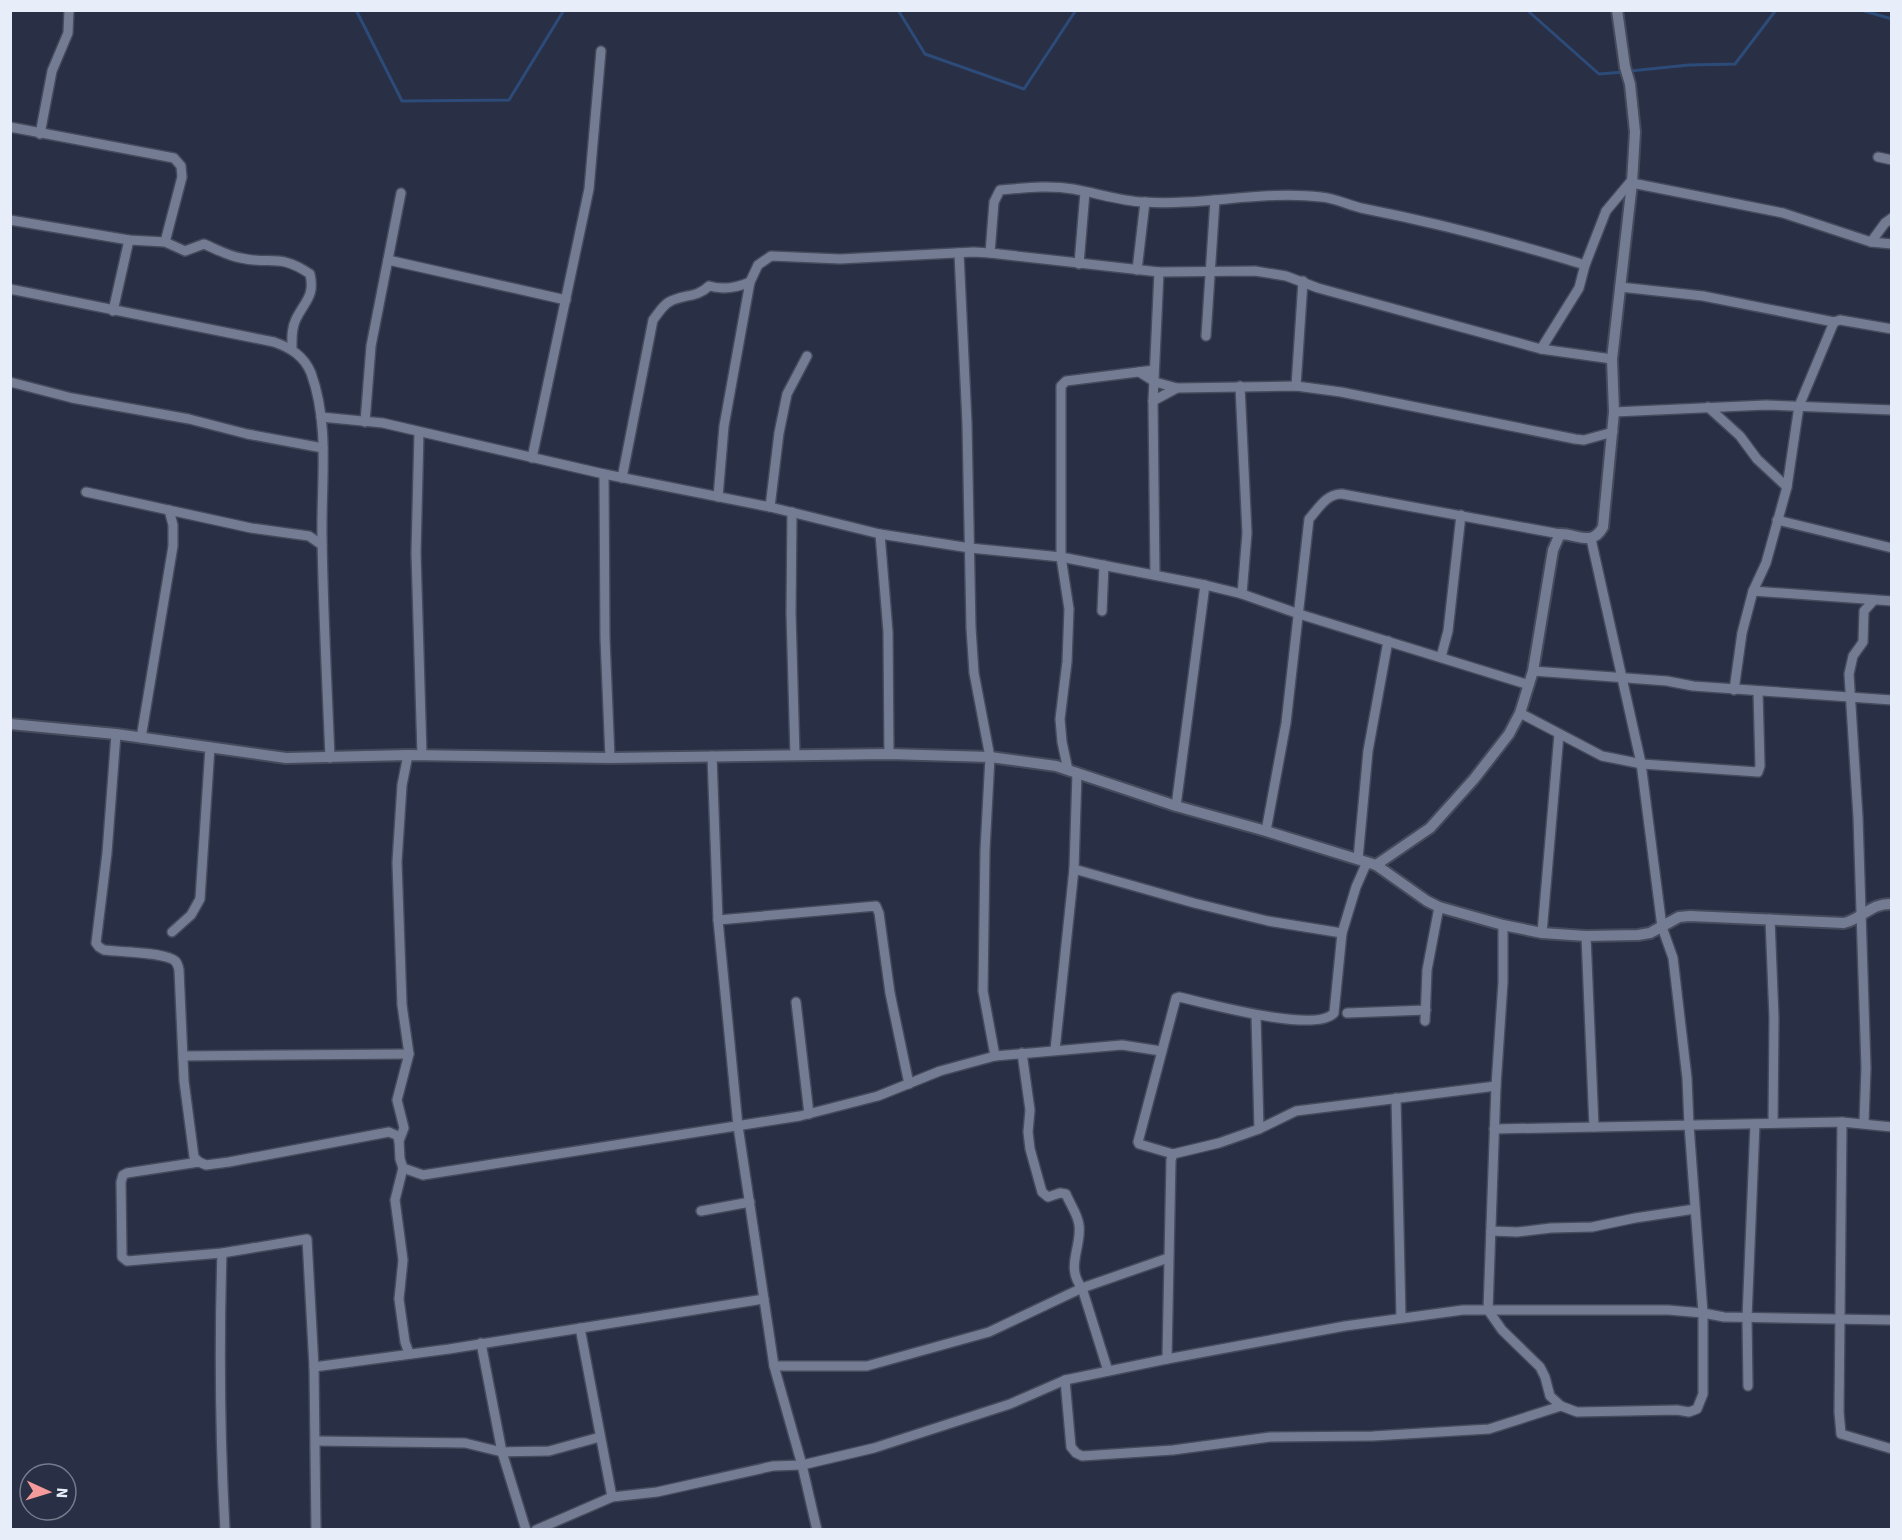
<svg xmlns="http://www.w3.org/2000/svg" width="1902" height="1540" viewBox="0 0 1902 1540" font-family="'Source Sans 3',sans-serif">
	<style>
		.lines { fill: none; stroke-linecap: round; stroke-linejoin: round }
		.stream { stroke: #2d4b79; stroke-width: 3 }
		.minor-casing { stroke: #454a5c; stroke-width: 12 }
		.tertiary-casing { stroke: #454a5c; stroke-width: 14 }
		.minor { stroke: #747c94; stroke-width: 9 }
		.tertiary { stroke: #747c94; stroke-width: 10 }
	</style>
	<rect width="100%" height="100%" fill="#292f44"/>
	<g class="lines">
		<g class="stream">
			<path d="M356,10L402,101L509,100L564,10"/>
			<path d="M898,10L925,54L1024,89L1076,10"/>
			<path d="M1527,10L1599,74L1624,72"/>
			<path d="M1861,10L1892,19"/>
			<path d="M1630,71L1689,65L1735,64L1776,10"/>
		</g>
		<g class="minor-casing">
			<g id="minor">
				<path d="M10,127L174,158L181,166L182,177L165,242"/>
				<path d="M40,134L52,71L68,33L69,10"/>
				<path d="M1878,157L1892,160"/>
				<path d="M1632,183L1783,213L1871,242L1892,244"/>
				<path d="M10,220L129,240L165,242L185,251L204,244C216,249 228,256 241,258C272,265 279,253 310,274C315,296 305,301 296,319C291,329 292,339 292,349"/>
				<path d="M1871,242L1885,223L1892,218"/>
				<path d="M959,253L967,423L971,628L974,673L990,757L985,850L983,991L995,1056"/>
				<path d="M990,253L994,202L1000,190C1024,188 1049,185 1073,189C1097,193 1120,201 1144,202C1203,206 1263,190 1321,197C1335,198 1348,205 1361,208C1437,223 1511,242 1585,265"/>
				<path d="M388,260L566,300"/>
				<path d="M1079,264L1085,192"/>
				<path d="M1137,270L1145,202"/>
				<path d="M1620,287L1703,296L1834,322L1840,320L1892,329"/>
				<path d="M10,289L274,342C291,348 304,356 311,373C330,425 321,482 322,536C323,610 327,684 330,758"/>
				<path d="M113,311L129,240"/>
				<path d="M1206,336L1215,200"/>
				<path d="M1541,349L1579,288L1585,265L1606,211L1632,180"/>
				<path d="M1139,372L1155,382L1177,388L1296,386L1341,392L1575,439L1584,440L1613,432"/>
				<path d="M10,382L72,398L189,419L247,434L323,448"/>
				<path d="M1240,386L1247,533L1242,594"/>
				<path d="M1296,386L1303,281"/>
				<path d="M1153,401L1177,388"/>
				<path d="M1708,407L1740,436L1757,459L1787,487"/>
				<path d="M1614,412L1766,405L1892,410"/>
				<path d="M321,417L383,423L604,474L770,507L880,534L970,548L1061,557L1205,585L1242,594L1299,614L1529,685"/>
				<path d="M365,422L371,346L401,193"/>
				<path d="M419,432L416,553L422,755"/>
				<path d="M532,458L589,189L601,51"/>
				<path d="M604,474L605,638L610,758"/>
				<path d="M622,478L653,320C658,314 662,306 669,302C683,294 697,298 709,286C724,290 736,288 750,282L758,265L771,256L840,259L974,252L990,253L1159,272L1255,271L1286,276L1318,288L1541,349L1612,359"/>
				<path d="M86,492L251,528L309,536L322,545"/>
				<path d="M718,497L724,426L750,282"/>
				<path d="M770,507L779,433L787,394L807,356"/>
				<path d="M792,512L791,613L795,755"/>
				<path d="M1777,520L1892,548"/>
				<path d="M880,534L888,632L889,754"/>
				<path d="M1155,574L1153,401L1159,272"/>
				<path d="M1753,591L1892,601"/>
				<path d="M1102,611L1104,565"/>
				<path d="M1441,657L1448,631L1461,515"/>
				<path d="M1533,671L1667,681L1693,686L1892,700"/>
				<path d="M1734,690L1742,633L1753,591L1766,563L1787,487L1799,406L1834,322"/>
				<path d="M1520,713L1602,756L1642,764L1758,772L1760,766L1758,691"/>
				<path d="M116,734L107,853L96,943L99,947L104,950C121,952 158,952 172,959C177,961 178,965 179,970L184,1081L194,1157L199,1162"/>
				<path d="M141,738L173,546V525L169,510"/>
				<path d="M408,755L402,785L397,862L402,1005L409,1054L397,1100L404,1128L399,1141L400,1159L403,1168L423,1175L800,1116L878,1096L940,1071L995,1056L1122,1045L1161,1051"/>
				<path d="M712,756L718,920L738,1126L774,1366L802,1465L817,1530"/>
				<path d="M1068,770L1062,742L1060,719L1067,662L1069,609L1061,557V386L1066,381L1154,370"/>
				<path d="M1176,806L1205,585"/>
				<path d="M1266,831L1286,723L1309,519C1318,509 1327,493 1342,494L1560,534"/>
				<path d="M1358,859L1368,751L1388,641"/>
				<path d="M1367,862L1356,887L1342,933L1334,1013C1316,1034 1206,1003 1179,997L1176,998L1138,1142L1139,1144L1173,1154L1219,1143L1259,1129L1296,1111L1496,1086"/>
				<path d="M1074,869L1194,903L1268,921L1342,933"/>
				<path d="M1770,919L1774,1018L1773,1123"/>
				<path d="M718,920L876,906L879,913L890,993L909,1084"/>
				<path d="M1503,925V982L1496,1086L1488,1310L1502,1330L1540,1367L1545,1377L1550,1396L1561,1406L1577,1412L1677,1410L1689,1412L1697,1409L1703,1394V1313L1689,1125L1687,1078L1673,958L1662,927L1641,763L1591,539"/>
				<path d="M172,932L191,915L200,899L210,747"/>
				<path d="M1542,933L1559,734"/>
				<path d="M1586,936L1594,1127"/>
				<path d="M796,1002L809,1114"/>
				<path d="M1347,1013L1426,1010"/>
				<path d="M1256,1015L1259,1129"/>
				<path d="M1425,1021L1427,970L1439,907"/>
				<path d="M1055,1050L1074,869L1077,773"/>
				<path d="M1022,1053L1030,1110L1028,1132L1030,1149L1042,1192L1048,1197L1060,1193L1066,1194C1070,1204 1078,1215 1079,1225C1082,1247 1065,1267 1082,1288L1108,1371"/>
				<path d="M183,1056L409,1054"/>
				<path d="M1396,1098L1401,1317"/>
				<path d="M1842,1122L1839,1412L1841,1434L1892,1449"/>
				<path d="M1864,1123L1866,1068L1858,817L1849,674L1853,656L1863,642L1864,611L1874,600"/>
				<path d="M1494,1129L1842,1122L1892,1127"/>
				<path d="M403,1168L395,1200L403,1260L399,1299L405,1342L409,1353"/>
				<path d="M701,1211L750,1202"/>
				<path d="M1491,1231L1517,1232L1551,1228L1592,1227L1635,1218L1695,1209"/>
				<path d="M222,1253C219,1345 220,1437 225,1530"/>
				<path d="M580,1328L612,1497"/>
				<path d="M481,1343L502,1452L526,1530"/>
				<path d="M1167,1359L1171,1160L1173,1154"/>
				<path d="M774,1366H867L989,1332L1082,1288L1168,1258"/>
				<path d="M314,1367L449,1349L764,1299"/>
				<path d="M1065,1380L1071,1447L1076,1453L1082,1456L1173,1450L1270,1437L1373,1436L1489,1429L1561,1406"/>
				<path d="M1748,1386L1747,1318L1755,1124"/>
				<path d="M316,1441L465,1443L502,1452L549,1451L600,1437"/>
				<path d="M316,1530L314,1367L307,1239L222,1253L127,1261L122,1257L121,1182L123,1175L127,1173L199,1162L206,1165L229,1162L389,1132L398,1136L399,1141"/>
				<path d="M536,1530L612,1497L657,1492L773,1466L802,1465L874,1448L1010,1404L1065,1380L1167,1359L1345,1326L1463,1310H1668L1703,1313L1724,1317L1892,1320"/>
			</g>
		</g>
		<g class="tertiary-casing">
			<g id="tertiary">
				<path d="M10,724L116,734L286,758L408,755L610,758L889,754L990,757L1056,766L1176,806L1266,831L1376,865L1427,901L1439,907L1503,925L1542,933L1586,936L1638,935L1650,933L1679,917L1690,916L1844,923C1864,918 1870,903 1892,904"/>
				<path d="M1376,865L1430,828L1474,779L1509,734L1520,713L1533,671L1553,550L1560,534C1578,534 1592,547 1603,527L1614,412L1612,359L1632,183L1635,132L1630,84L1625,67L1617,10"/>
			</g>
		</g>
		<use href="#minor" class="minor"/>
		<use href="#tertiary" class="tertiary"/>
	</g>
	<rect width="1902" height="1540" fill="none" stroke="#e8edfa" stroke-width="24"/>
	<g transform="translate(48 1492) rotate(94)"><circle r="28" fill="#292f44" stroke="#757b8d" stroke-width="1.5"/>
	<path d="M0-4.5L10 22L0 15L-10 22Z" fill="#f59b9b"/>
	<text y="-9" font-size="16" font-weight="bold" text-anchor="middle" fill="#e8edfa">N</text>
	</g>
</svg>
